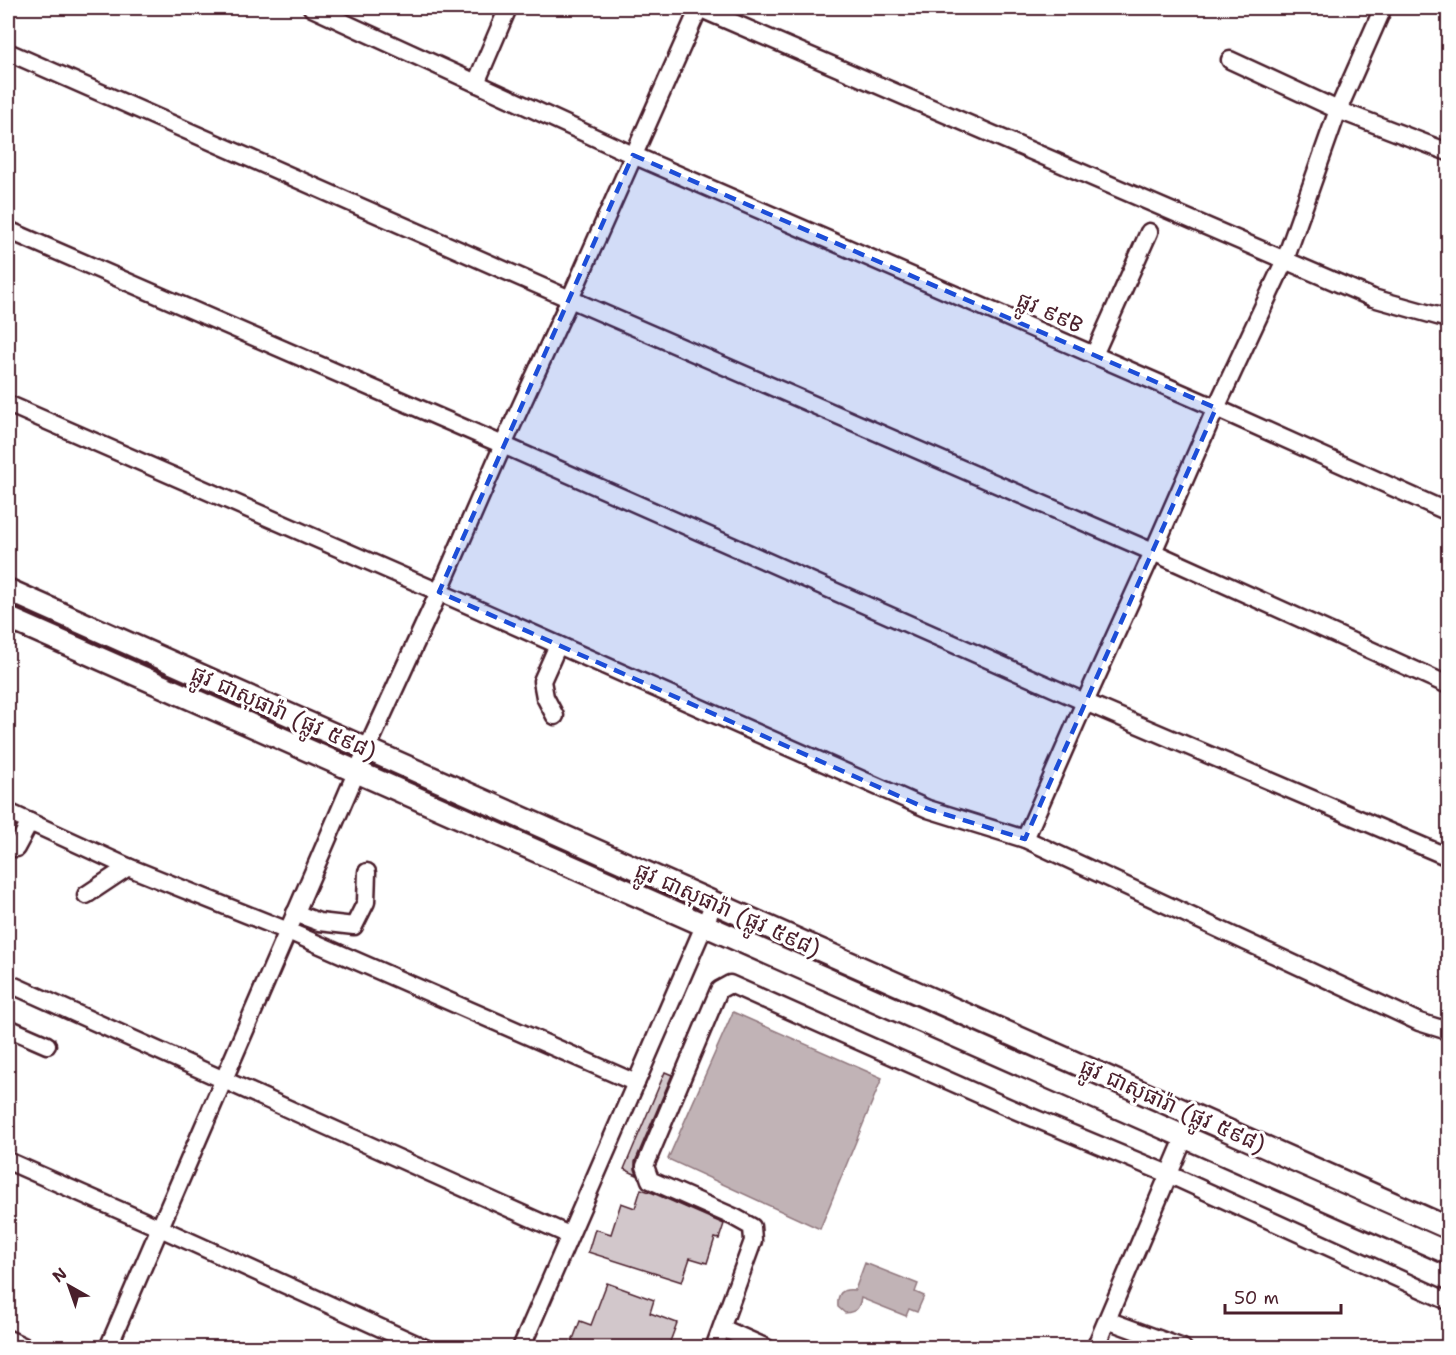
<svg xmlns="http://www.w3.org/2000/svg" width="1456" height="1355" viewBox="0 0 1456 1355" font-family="'Shantell Sans','Noto Sans Khmer',sans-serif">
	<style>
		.water { fill: #c1b3b6; stroke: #91787e; stroke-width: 1.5 }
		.building { fill: #d2c7cb; stroke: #4a1f2b; stroke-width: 1.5 }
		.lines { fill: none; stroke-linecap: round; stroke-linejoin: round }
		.minor-casing { stroke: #4a1f2b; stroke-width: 21 }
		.major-casing { stroke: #4a1f2b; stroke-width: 26 }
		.minor { stroke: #fff; stroke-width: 16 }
		.major { stroke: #fff; stroke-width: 21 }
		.marked { fill: #1d4ed8; fill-opacity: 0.2; stroke: #1d4ed8; stroke-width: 4.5; stroke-dasharray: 12 8; stroke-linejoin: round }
		.labels { text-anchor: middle; stroke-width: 6; stroke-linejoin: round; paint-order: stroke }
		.street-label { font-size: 22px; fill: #4a1f2b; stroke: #fff }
	</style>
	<rect width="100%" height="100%" fill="#fff"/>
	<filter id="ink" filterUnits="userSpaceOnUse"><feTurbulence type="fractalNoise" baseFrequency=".0167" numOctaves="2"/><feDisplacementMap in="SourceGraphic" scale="12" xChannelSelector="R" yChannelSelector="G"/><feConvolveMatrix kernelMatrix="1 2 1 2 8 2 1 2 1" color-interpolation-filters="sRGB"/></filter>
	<g filter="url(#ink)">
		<g class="water">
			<path d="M733,1012L882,1078L820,1229L668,1159Z"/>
			<path d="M865,1263L918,1284L915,1292L924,1296L917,1312L909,1309L906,1316L861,1298C859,1309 856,1312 845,1313L838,1307C837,1294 841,1288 855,1290Z"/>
		</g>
		<g class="building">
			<path d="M665,1072L672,1075L635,1162V1169L637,1175L624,1169Z"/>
			<path d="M641,1189L653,1193L724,1224L719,1239L715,1238L707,1263L690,1258L682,1282L588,1252L595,1229L611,1234L621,1203L635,1208Z"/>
			<path d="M607,1283L654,1300L650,1313L677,1323L668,1347H570L580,1321L591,1325Z"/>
		</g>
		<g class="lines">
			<g class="minor-casing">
				<g id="minor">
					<path d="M312,8L633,155L1216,408L1448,512"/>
					<path d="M699,8L1373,298L1448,319"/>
					<path d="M8,52L570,299L1153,552L1448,685"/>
					<path d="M1230,60L1338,110L1448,152"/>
					<path d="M476,83L508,8"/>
					<path d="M8,230L503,445L1085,702L1448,857"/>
					<path d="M1094,355L1149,232"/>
					<path d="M8,404L439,592L928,809L1025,839L1419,1022L1448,1031"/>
					<path d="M555,716L545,697L542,681L558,645"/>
					<path d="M8,812L128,867L288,931L636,1083"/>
					<path d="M1025,839L1085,702L1153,552L1216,408L1285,260L1338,110L1383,8"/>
					<path d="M8,848H16L30,822"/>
					<path d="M86,895L128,867"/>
					<path d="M295,913L319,922L354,926L366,902L367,872"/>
					<path d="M8,983L569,1235"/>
					<path d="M8,1028L47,1045"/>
					<path d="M8,1161L160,1228L425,1348"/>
					<path d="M1107,1320L1183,1348"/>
					<path d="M722,1328L767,1348"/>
					<path d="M8,1339L27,1348"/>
					<path d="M108,1348L356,773L439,592L503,445L570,299L699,8"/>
					<path d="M521,1348L714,903"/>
					<path d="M714,1348L753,1241L752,1227L734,1217L650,1180L645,1166L719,990L730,984L1010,1108L1168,1174L1448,1301"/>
					<path d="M1095,1348L1194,1115"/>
				</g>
			</g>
			<g class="major-casing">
				<g id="major">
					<path d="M8,590L1448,1228"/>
					<path d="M8,618L1448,1253"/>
				</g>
			</g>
			<use href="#minor" class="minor"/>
			<use href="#major" class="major"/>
		</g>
	</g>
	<path class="marked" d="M633,155L1216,408L1025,839L928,809L439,592Z"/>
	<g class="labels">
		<g class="street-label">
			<text transform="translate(1050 312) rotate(24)" y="8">ផ្លូវ ៩៩B</text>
			<text transform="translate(284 712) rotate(24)" y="8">ផ្លូវ ជាសុផារ៉ា (ផ្លូវ ៥៩៨)</text>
			<text transform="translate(728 909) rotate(24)" y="8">ផ្លូវ ជាសុផារ៉ា (ផ្លូវ ៥៩៨)</text>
			<text transform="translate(1173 1105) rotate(24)" y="8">ផ្លូវ ជាសុផារ៉ា (ផ្លូវ ៥៩៨)</text>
		</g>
	</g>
	<rect width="1456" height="1355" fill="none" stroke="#fff" stroke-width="30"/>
	<rect x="15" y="15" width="1426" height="1325" fill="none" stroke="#4a1f2b" stroke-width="2" filter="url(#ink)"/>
	<g transform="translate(69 1286) rotate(320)" stroke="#ffffff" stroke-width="4.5" paint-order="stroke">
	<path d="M0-4.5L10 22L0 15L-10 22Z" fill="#4a1f2b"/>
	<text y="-9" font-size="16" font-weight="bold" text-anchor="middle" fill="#4a1f2b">N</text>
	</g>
	<path d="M1225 1304v9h116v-9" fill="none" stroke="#4a1f2b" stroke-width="3"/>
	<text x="1234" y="1304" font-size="18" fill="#4a1f2b" stroke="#ffffff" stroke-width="4.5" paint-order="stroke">50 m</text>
</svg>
